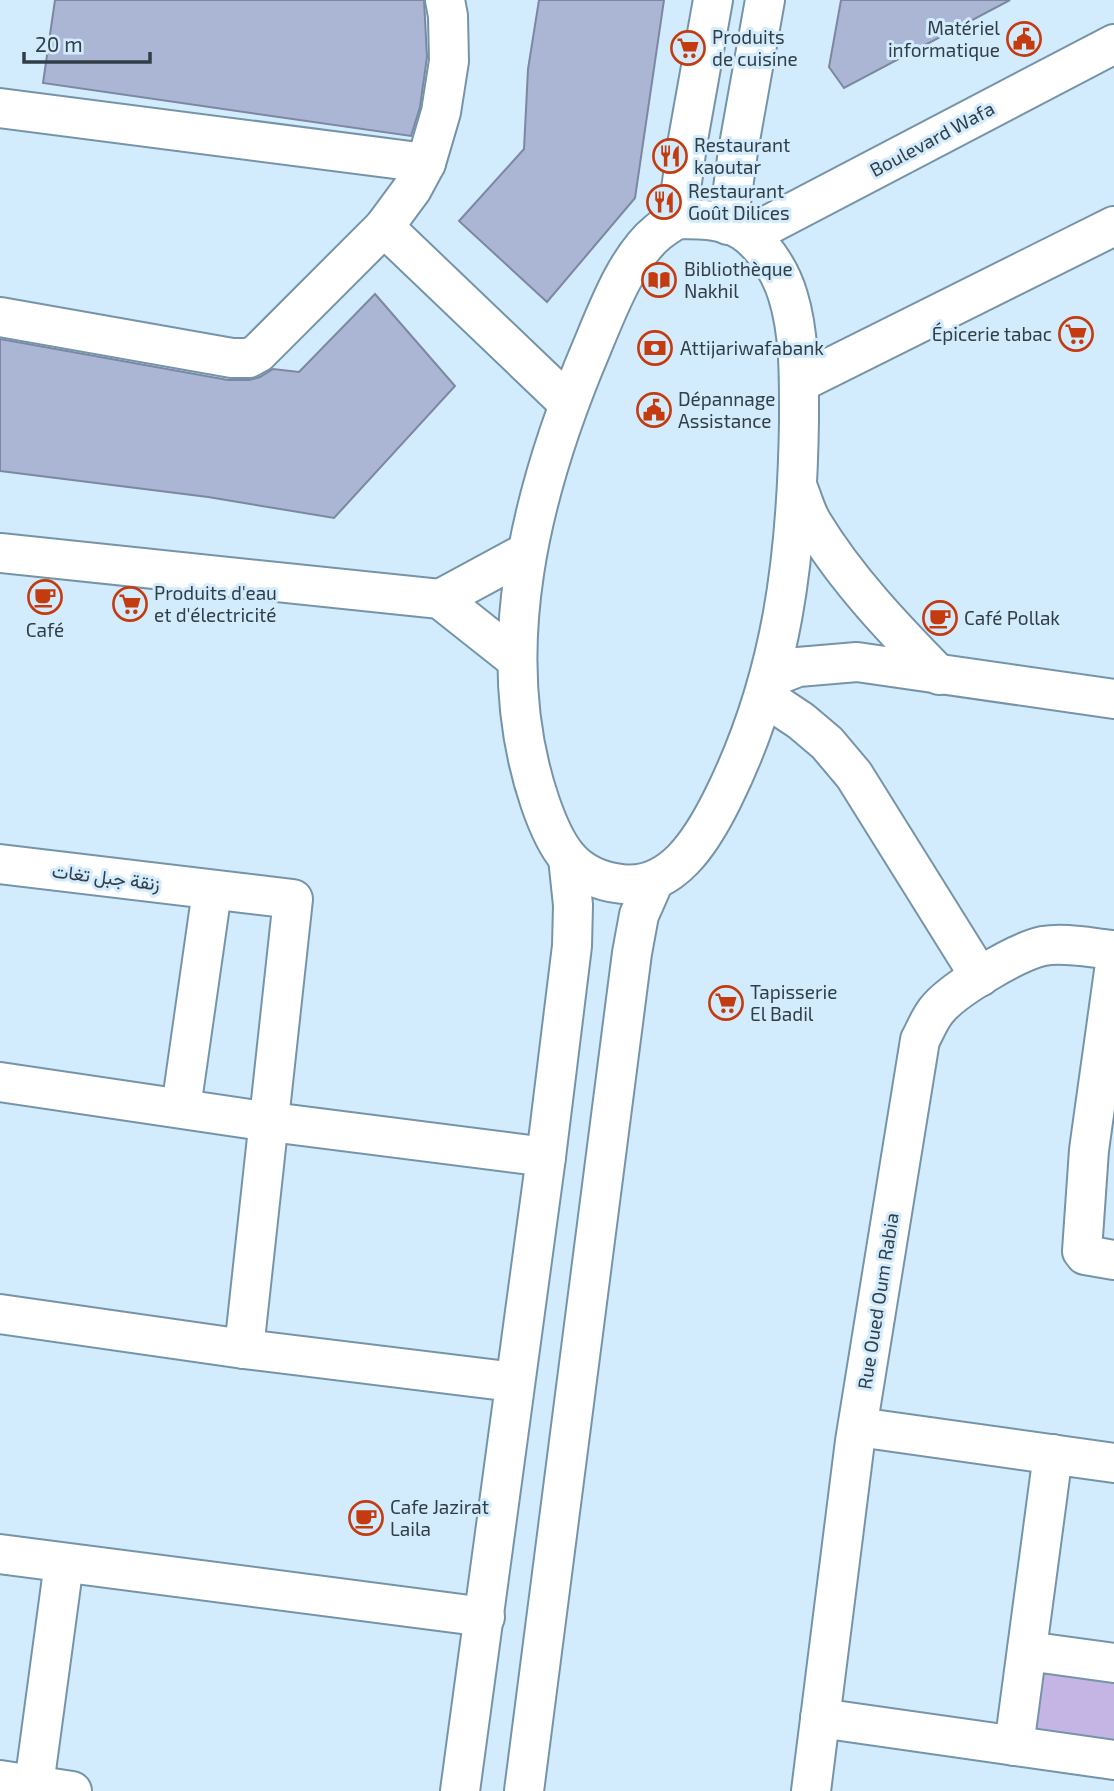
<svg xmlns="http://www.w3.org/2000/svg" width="1114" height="1791" viewBox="0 0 1114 1791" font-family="'Exo 2',Vazirmatn,sans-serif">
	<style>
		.green { fill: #c4b5e4 }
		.building { fill: #aab6d3; stroke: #7c87a2; stroke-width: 2 }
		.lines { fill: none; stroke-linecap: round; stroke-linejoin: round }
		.minor-casing { stroke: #7694a7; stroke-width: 42 }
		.tertiary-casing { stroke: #7694a7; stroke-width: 42 }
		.minor { stroke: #fff; stroke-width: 38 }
		.tertiary { stroke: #fff; stroke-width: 38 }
		.labels { text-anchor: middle; stroke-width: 6; stroke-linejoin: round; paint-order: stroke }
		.poi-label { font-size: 19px; fill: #313e46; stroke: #d3ecfd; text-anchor: start }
		.street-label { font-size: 19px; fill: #313e46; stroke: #d3ecfd }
	</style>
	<rect width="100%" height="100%" fill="#d3ecfd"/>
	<path class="green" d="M1027,1651L1114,1663V1760L1014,1746Z"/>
	<g class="building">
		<path d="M55,0H424L427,57L420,107L411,136L43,83Z"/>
		<path d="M539,0H664L635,198L547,302L459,221L524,149L528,69Z"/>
		<path d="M841,0H1010L844,88L829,67Z"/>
		<path d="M375,294L455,386L334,518L208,497L0,471V339L228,380H249L260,377L273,369L299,372Z"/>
	</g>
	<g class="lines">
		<g class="minor-casing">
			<g id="minor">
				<path d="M0,108L426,163"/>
				<path d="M384,227L568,403"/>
				<path d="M0,317L232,358H249L258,353L384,227L412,189L426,163L441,112L449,61L448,16L445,0"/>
				<path d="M0,553L440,599L517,660"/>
				<path d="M440,599L527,552"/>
				<path d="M765,697L801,721L827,743L854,775L980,977"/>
				<path d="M0,864L293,899L244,1349"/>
				<path d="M1114,971L1089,1150L1082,1251L1085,1255L1114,1260"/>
				<path d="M0,1082L256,1120L546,1157"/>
				<path d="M181,1108L212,891"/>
				<path d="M0,1314L244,1349L514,1382"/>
				<path d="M858,1427L1114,1463"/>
				<path d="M0,1554L485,1617"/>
				<path d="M1027,1651L1114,1663"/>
				<path d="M820,1718L1114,1760"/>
				<path d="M1014,1746L1053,1454"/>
				<path d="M0,1780L72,1791"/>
				<path d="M34,1785L64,1563"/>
				<path d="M811,1791L855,1441L920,1040C925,1031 929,1020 936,1011C952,990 1016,952 1043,946C1065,942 1091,948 1114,950"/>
			</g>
		</g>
		<g class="tertiary-casing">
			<g id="tertiary">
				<path d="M677,219C702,219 732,219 751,237C768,252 782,275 788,296C800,335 799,380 799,421C797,556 783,678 722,800C702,840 672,890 622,884C572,879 555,846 540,802C489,652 532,488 592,347C607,311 627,257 658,232C664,227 671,223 677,219Z"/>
				<path d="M677,219L687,145L713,0"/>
				<path d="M728,225L738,151L765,0"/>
				<path d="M749,235L1114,44"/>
				<path d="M799,383L1114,226"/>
				<path d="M798,488C803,500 806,513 813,524C847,580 894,629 939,675"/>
				<path d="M770,678L798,667L857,662L1114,699"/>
				<path d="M460,1791L546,1157L572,946L573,905L568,858"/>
				<path d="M524,1791L632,953L639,915L654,881"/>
			</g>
		</g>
		<use href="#minor" class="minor"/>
		<use href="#tertiary" class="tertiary"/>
	</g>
	<defs>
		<g id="civic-ring" transform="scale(1.75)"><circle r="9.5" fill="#d3ecfd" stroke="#c43b0f" stroke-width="1.5"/><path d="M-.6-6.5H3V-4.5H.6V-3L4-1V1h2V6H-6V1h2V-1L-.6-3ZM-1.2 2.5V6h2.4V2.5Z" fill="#c43b0f"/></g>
		<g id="supermarket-ring" transform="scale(1.75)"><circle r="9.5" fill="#d3ecfd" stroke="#c43b0f" stroke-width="1.5"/><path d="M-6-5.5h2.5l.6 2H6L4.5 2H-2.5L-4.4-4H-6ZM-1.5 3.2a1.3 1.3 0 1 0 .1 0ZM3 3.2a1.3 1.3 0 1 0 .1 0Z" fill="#c43b0f"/></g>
		<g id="restaurant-ring" transform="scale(1.75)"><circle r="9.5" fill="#d3ecfd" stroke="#c43b0f" stroke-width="1.5"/><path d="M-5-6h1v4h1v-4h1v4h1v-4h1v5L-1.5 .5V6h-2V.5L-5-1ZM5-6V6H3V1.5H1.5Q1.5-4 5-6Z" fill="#c43b0f"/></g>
		<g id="library-ring" transform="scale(1.75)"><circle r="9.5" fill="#d3ecfd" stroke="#c43b0f" stroke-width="1.5"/><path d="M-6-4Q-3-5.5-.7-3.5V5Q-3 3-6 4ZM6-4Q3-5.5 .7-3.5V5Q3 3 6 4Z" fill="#c43b0f"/></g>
		<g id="bank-ring" transform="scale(1.75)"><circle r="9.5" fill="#d3ecfd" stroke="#c43b0f" stroke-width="1.5"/><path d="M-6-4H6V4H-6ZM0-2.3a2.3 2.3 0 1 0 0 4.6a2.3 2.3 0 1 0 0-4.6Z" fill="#c43b0f"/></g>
		<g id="cafe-ring" transform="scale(1.75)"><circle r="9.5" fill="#d3ecfd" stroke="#c43b0f" stroke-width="1.5"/><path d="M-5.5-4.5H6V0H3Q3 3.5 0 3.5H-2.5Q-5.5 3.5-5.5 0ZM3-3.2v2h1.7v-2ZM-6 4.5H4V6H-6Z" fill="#c43b0f"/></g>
	</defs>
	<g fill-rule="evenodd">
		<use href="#civic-ring" x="1024" y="39"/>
		<use href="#supermarket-ring" x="688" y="48"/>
		<use href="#restaurant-ring" x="670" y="156"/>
		<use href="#restaurant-ring" x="664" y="202"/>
		<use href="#library-ring" x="659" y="280"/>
		<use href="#supermarket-ring" x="1076" y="334"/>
		<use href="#bank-ring" x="655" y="348"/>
		<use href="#civic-ring" x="654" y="410"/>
		<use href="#cafe-ring" x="45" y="597"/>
		<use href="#supermarket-ring" x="130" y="604"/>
		<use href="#cafe-ring" x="940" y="618"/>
		<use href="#supermarket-ring" x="726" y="1003"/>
		<use href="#cafe-ring" x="366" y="1518"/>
	</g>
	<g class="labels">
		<g class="poi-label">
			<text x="1000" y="35" text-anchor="end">Matériel<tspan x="1000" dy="22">informatique</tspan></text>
			<text x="712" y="44">Produits<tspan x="712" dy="22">de cuisine</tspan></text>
			<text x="694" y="152">Restaurant<tspan x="694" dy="22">kaoutar</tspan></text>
			<text x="688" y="198">Restaurant<tspan x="688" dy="22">Goût Dilices</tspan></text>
			<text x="684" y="276">Bibliothèque<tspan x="684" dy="22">Nakhil</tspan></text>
			<text x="1052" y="341" text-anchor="end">Épicerie tabac</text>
			<text x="680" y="355">Attijariwafabank</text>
			<text x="678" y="406">Dépannage<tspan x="678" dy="22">Assistance</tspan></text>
			<text x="154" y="600">Produits d'eau<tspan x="154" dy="22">et d'électricité</tspan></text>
			<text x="964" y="625">Café Pollak</text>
			<text x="45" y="637" text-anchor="middle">Café</text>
			<text x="750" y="999">Tapisserie<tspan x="750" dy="22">El Badil</tspan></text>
			<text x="390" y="1514">Cafe Jazirat<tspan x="390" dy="22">Laila</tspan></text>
		</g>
		<g class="street-label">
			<text transform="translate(932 139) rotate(-28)" y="7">Boulevard Wafa</text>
			<text transform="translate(106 877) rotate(7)" y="7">زنقة جبل تغات</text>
			<text transform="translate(878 1301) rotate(-81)" y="7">Rue Oued Oum Rabia</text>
		</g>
	</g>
	<path d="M24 52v10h126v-10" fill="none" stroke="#313e46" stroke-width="3.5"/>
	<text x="35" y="52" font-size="21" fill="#313e46" stroke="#d3ecfd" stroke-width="5" paint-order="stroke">20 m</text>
</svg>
